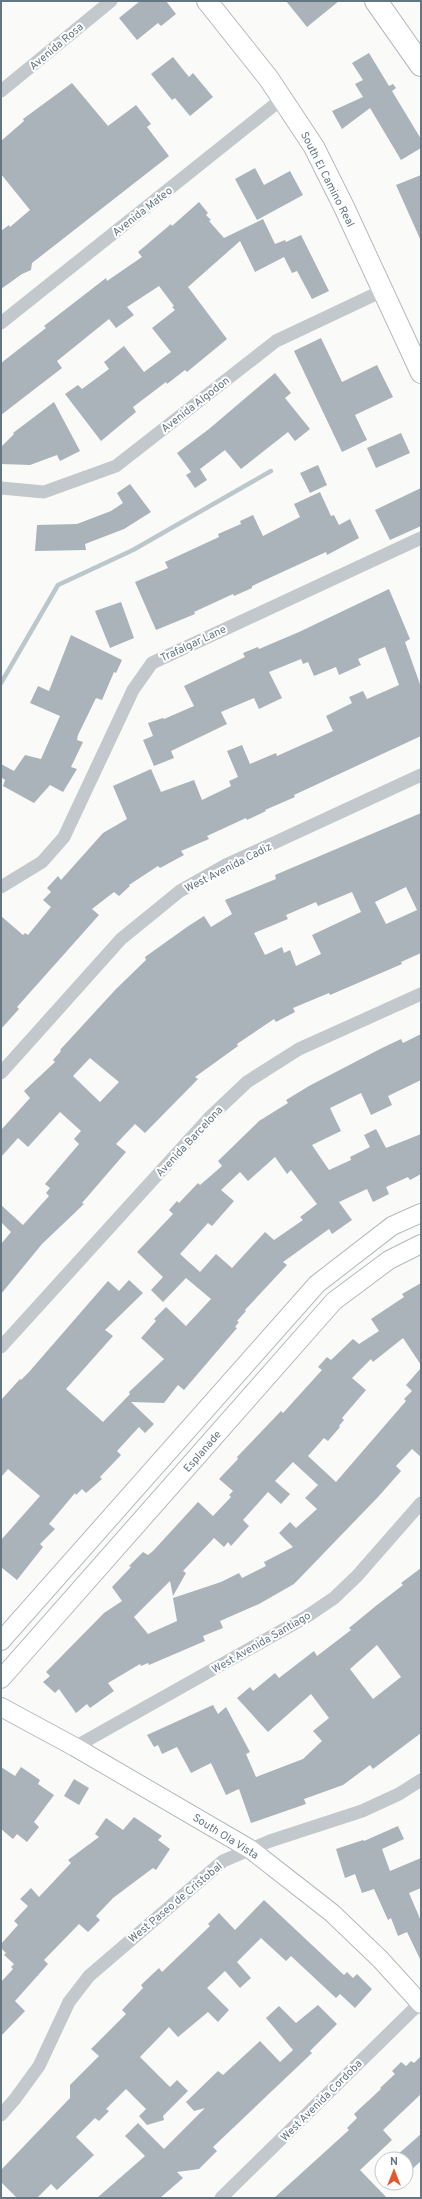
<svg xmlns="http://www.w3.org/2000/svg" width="422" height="2199" viewBox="0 0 422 2199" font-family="Overpass,sans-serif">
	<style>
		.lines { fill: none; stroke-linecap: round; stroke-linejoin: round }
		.stream { stroke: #bbc7cb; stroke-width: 4.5 }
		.building { fill: #aab3b9; fill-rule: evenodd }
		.secondary-casing { stroke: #b3babf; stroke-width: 20 }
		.primary-casing { stroke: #b5babe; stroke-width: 22 }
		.highway-casing { stroke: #b4b9bd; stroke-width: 24 }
		.street { stroke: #c3c8cc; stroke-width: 13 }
		.secondary { stroke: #fff; stroke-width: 18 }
		.primary { stroke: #fff; stroke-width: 20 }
		.highway { stroke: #fff; stroke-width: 22 }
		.labels { text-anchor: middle; stroke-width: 4; stroke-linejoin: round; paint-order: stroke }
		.street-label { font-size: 11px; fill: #657683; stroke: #fff }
	</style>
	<rect width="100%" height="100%" fill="#fafaf8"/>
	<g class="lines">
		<path class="stream" d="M1,683L58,585L133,550L271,471"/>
	</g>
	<g class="building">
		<path d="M140,1H166L176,14L161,26L158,23L137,40L119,18Z"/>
		<path d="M286,1H339L307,27Z"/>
		<path d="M369,53L389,86L393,84L396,88L392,91L421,139V148L401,160L370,108L342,129L332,111L363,97L355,84L363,80L352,63Z"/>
		<path d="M173,57L189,77L193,73L213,97L190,116L175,98L172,100L151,74Z"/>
		<path d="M72,83L108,126L136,105L151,124L147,127L169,156L32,263L31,270L22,274L1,289V231L9,225L10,227L30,210L1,174V141L24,121L23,119Z"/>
		<path d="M255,168L264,185L290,171L303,195L257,220L235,179Z"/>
		<path d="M421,175V241L396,185Z"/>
		<path d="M199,202L208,213L206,215L211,220L209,221L224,238L263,219L275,244L285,240L286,242L301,235L329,291L312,299L297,271L292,273L284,257L255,272L240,241L188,287L227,339L187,372L185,370L167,384L166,382L133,407L136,412L101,441L65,394L78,385L82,389L109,369L104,362L124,346L144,372L171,352L152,328L175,310L172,307L174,306L159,286L127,307L134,315L116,328L109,319L57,361L62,368L1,415V363L46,328L44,326L106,278L107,281L142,257L138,252L171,224L172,226Z"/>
		<path d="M321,338L342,382L377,365L393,397L355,415L367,440L342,452L294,351Z"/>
		<path d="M275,373L291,393L285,398L310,429L295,441L288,432L241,469L225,450L200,469L207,480L195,488L186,475L191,472L177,453L209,429Z"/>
		<path d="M54,402L80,451L60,461L57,455L30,465L1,464L2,446L14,434L13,433Z"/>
		<path d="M401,433L410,453L376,468L367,448Z"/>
		<path d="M318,465L327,485L310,493L300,473Z"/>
		<path d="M130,484L151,512L124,529L85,544L86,550L35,551L37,525L77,524L111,511L123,503L117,493Z"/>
		<path d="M421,488V526L390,540L375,510Z"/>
		<path d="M320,492L331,516L334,515L339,525L350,519L359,538L327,555L326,552L252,586V588L234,596L233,594L194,612L195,614L156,630L135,582L168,568L165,562L219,537L218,534L241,524L240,521L253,515L263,536L300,517L294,504Z"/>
		<path d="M389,589L410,639L405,642L421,687V736L294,795L295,797L265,810L266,811L247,820L246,818L207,836L209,839L181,851L184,855L160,868L158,866L129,885L130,886L119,896L114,892L92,909L99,915L17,1007L19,1009L1,1029V916L23,935L25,933L28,935L51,907L43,900L51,892L47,888L58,876L61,880L103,833L127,819L113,786L151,769L161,792L194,780L202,800L231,786L229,781L238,777L227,751L242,745L250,764L276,753L277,756L333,731L326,716L352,703L349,697L363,691L367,699L399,685L385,647L358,659L361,665L339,675L336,667L314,676L308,662L303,664L301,659L269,672L282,698L259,709L254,698L221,712L227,724L171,751L174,758L154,766L143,740L153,736L148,723L163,718L164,719L194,706L184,686L245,657L243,653L258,647L259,649L299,632Z"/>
		<path d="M121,602L134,638L110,648L95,611Z"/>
		<path d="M71,635L122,660L116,673L114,672L102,700L96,698L78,735L77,740L83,742L71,767L77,769L63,792L50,785L34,803L3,786L5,780L1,777V764L14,771L25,755L41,759L60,716L30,703L38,686L49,691Z"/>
		<path d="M421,813V953L401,962L402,964L330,995L329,993L293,1008L295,1012L276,1022L274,1019L237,1044L238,1046L195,1077L198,1079L145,1133L135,1124L116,1144L126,1152L82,1203L84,1204L42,1244L1,1294V1244L11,1232L1,1222V1205L23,1225L49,1196L46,1193L50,1188L45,1184L79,1144L74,1139L81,1131L60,1112L28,1147L18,1138L1,1157V1130L30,1098L24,1091L55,1062L53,1060L61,1051L60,1050L116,989L146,960L145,957L187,927L204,916L211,927L232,914L225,900L276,879L275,875ZM406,887L417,910L386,924L375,902ZM352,892L361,912L312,935L321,954L296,966L290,950L284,953L282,947L265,955L254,933L288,919L286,915L316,902L318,906ZM90,1058L119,1082L100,1102L73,1076Z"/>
		<path d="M421,1034V1080L388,1096L392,1105L371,1115L361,1093L330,1108L341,1131L312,1145L329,1170L351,1160L350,1157L370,1147L364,1135L376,1129L386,1148L421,1134V1174L410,1180L408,1177L386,1187L389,1194L373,1202L367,1189L339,1202L352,1220L332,1234L329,1229L283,1262L287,1265L245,1310L246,1311L237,1321L239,1322L235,1327L237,1328L184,1390L178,1385L164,1403L131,1402L154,1424L145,1433L139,1427L117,1451L121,1455L100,1477L102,1479L86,1493L82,1489L76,1495L75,1493L49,1524L55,1529L40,1544L43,1547L17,1580L1,1567V1540L40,1496L8,1469L1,1477V1400L20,1379L21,1380L29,1372L108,1281L119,1291L129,1280L143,1293L105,1330L113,1336L66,1389L103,1422L130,1394L129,1392L164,1359L141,1338L156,1321L154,1319L166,1307L186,1326L211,1299L186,1278L163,1302L151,1290L163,1277L137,1252L173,1214L169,1210L177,1201L179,1203L198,1183L200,1185L222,1166L218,1161L259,1121L288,1103L286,1100L309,1086L380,1049L401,1039L403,1043ZM275,1157L287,1174L291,1170L317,1204L300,1217L303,1220L274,1240L265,1232L232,1268L216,1254L200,1272L180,1254L208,1223L212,1226L234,1201L221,1190L240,1172L248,1181Z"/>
		<path d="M421,1283V1365L403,1338L373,1362L371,1359L352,1378L366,1390L342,1418L344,1420L339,1426L340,1427L328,1441L324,1438L308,1456L336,1482L406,1401L404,1399L412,1391L406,1385L421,1368V1457L412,1449L396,1466L401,1471L378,1497L294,1584L259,1604L220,1621L223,1628L203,1636L205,1641L149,1665L148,1663L141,1666L140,1664L108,1683L114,1691L90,1708L87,1704L76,1713L59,1689L55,1693L43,1682L50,1676L46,1672L104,1613L122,1601L112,1587L131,1567L129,1566L143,1552L148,1555L153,1551L198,1502L213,1516L231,1497L229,1495L233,1491L219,1479L238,1459L237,1457L281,1411L283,1413L322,1370L318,1367L327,1357L331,1360L353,1339L359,1344L379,1331L371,1319L404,1297L402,1294ZM293,1462L318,1485L305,1498L317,1509L296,1528L290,1522L279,1533L293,1547L264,1562L266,1566L242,1578L239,1573L221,1582L173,1598L177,1621L148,1634L134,1617L170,1581L173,1596L186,1573L183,1571L214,1538L224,1547L228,1542L231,1546L249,1526L243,1520L268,1492L281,1504L290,1494L275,1481Z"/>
		<path d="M421,1568V1733L373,1769L370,1765L343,1785L304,1799L306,1804L251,1823L239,1789L226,1795L211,1763L191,1773L177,1747L162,1754L158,1745L154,1747L147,1735L213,1705L218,1714L226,1707L250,1752L246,1754L256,1777L303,1759L322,1741L313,1731L329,1718L311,1694L268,1732L237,1698L250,1687L253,1691L275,1673L279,1678L314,1651L317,1656L351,1630L349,1628L377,1605L403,1585L401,1583ZM377,1645L401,1677L373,1699L350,1669Z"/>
		<path d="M1,1767L15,1776L21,1767L40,1780L38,1784L54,1795L34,1822L39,1827L27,1842L17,1834L13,1839L1,1829Z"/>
		<path d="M74,1779L89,1788L79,1805L64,1796Z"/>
		<path d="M134,1817L162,1836L158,1840L170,1849L156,1870L153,1868L113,1898L96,1916L100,1920L88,1932L79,1924L44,1960L48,1964L15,2001L25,2011L1,2036V1982L13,1969L11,1967L14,1964L4,1955L6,1953L1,1948V1944L18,1925L14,1921L28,1906L20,1899L31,1888L39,1897L71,1863L68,1860L99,1837L95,1834L106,1818L123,1830Z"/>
		<path d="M398,1826L404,1839L382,1849L390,1871L421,1858V1888L409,1893L421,1921V1961L407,1932L398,1936L391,1918L388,1920L374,1889L362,1893L355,1874L345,1878L336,1849L363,1840L364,1841Z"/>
		<path d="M264,1900L344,1975L347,1972L353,1978L357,1974L372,1989L355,2008L340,1994L336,1998L291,1956L286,1961L261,1938L237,1962L251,1978L240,1988L225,1971L207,1988L229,2010L218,2022L208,2012L178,2037L169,2027L140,2057L170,2087L177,2080L188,2091L163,2116L164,2120L147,2125L139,2116L146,2109L126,2089L106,2109L109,2111L99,2121L95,2118L76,2137L94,2155L57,2190L51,2184L37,2198H17L1,2182V2170L70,2098V2085L99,2056L91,2049L126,2014L122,2010L143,1988L141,1985L159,1968L162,1972L210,1926L208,1924L219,1913L235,1930Z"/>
		<path d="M318,2005L337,2024L310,2051L312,2053L213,2147L217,2151L199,2169L177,2172L183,2178L160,2198H97L145,2156L125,2136L138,2123L164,2149L205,2108L194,2111L186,2102L218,2071L223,2075L260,2041L280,2062L293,2050L266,2018L279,2006L296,2023Z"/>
		<path d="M421,2056V2094L383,2130L392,2140L360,2170L387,2198H274L349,2130L347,2128L357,2118L354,2114L381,2089L380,2088L395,2074L392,2071L401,2062L406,2066L411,2061L414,2063Z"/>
		<path d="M421,2134V2161L411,2170L406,2165V2159H400L397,2155Z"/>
	</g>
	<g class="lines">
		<g class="secondary-casing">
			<g id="secondary">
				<path d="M1,1641L317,1284L392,1226L421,1213"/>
				<path d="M1,1679L334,1301L389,1260L421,1244"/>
				<path d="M1,1707L75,1747L250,1849L332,1913L380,1959L421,2004"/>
			</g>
		</g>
		<g class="primary-casing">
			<path id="primary" d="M207,1L269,79L314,147L344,207L421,373"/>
		</g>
		<g class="highway-casing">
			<path id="highway" d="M376,1L421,65"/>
		</g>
		<g class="street">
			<path d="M1,91L111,1"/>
			<path d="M1,323L283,98"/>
			<path d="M1,488L44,492L116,466L276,341L382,291"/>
			<path d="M1,887L42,862L64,837L133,690L152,663L421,538"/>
			<path d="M1,1073L121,939L180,891L226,865L421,775"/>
			<path d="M1,1347L209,1118L247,1082L299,1049L421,994"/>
			<path d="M75,1747L306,1617L334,1598L357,1576L421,1503"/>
			<path d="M1,2115L15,2099L39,2066L69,2002L89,1976L223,1861L270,1841L362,1811L399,1794L421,1780"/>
			<path d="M221,2198L421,2002"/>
		</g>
		<use href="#secondary" class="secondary"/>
		<use href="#primary" class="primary"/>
		<use href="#highway" class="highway"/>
	</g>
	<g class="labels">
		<g class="street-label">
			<text transform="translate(56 46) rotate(-40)" y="4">Avenida Rosa</text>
			<text transform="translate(328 179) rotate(63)" y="4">South El Camino Real</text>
			<text transform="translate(142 211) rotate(-38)" y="4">Avenida Mateo</text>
			<text transform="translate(195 404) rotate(-38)" y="4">Avenida Algodon</text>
			<text transform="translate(193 643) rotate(-25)" y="4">Trafalgar Lane</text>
			<text transform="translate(228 867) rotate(-27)" y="4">West Avenida Cadiz</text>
			<text transform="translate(189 1141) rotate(-47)" y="4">Avenida Barcelona</text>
			<text transform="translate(202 1451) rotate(-49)" y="4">Esplanade</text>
			<text transform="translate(261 1642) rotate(-30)" y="4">West Avenida Santiago</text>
			<text transform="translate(226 1836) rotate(32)" y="4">South Ola Vista</text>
			<text transform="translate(175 1902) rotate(-40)" y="4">West Paseo de Cristobal</text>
			<text transform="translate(321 2100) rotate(-45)" y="4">West Avenida Cordoba</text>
		</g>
	</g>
	<rect width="422" height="2199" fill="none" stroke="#657683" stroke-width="4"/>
	<g transform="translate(394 2171)"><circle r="19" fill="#ffffff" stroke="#c1c8cd"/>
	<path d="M0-3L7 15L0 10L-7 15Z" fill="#e4572e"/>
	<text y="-6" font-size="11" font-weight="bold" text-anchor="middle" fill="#657683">N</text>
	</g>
</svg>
